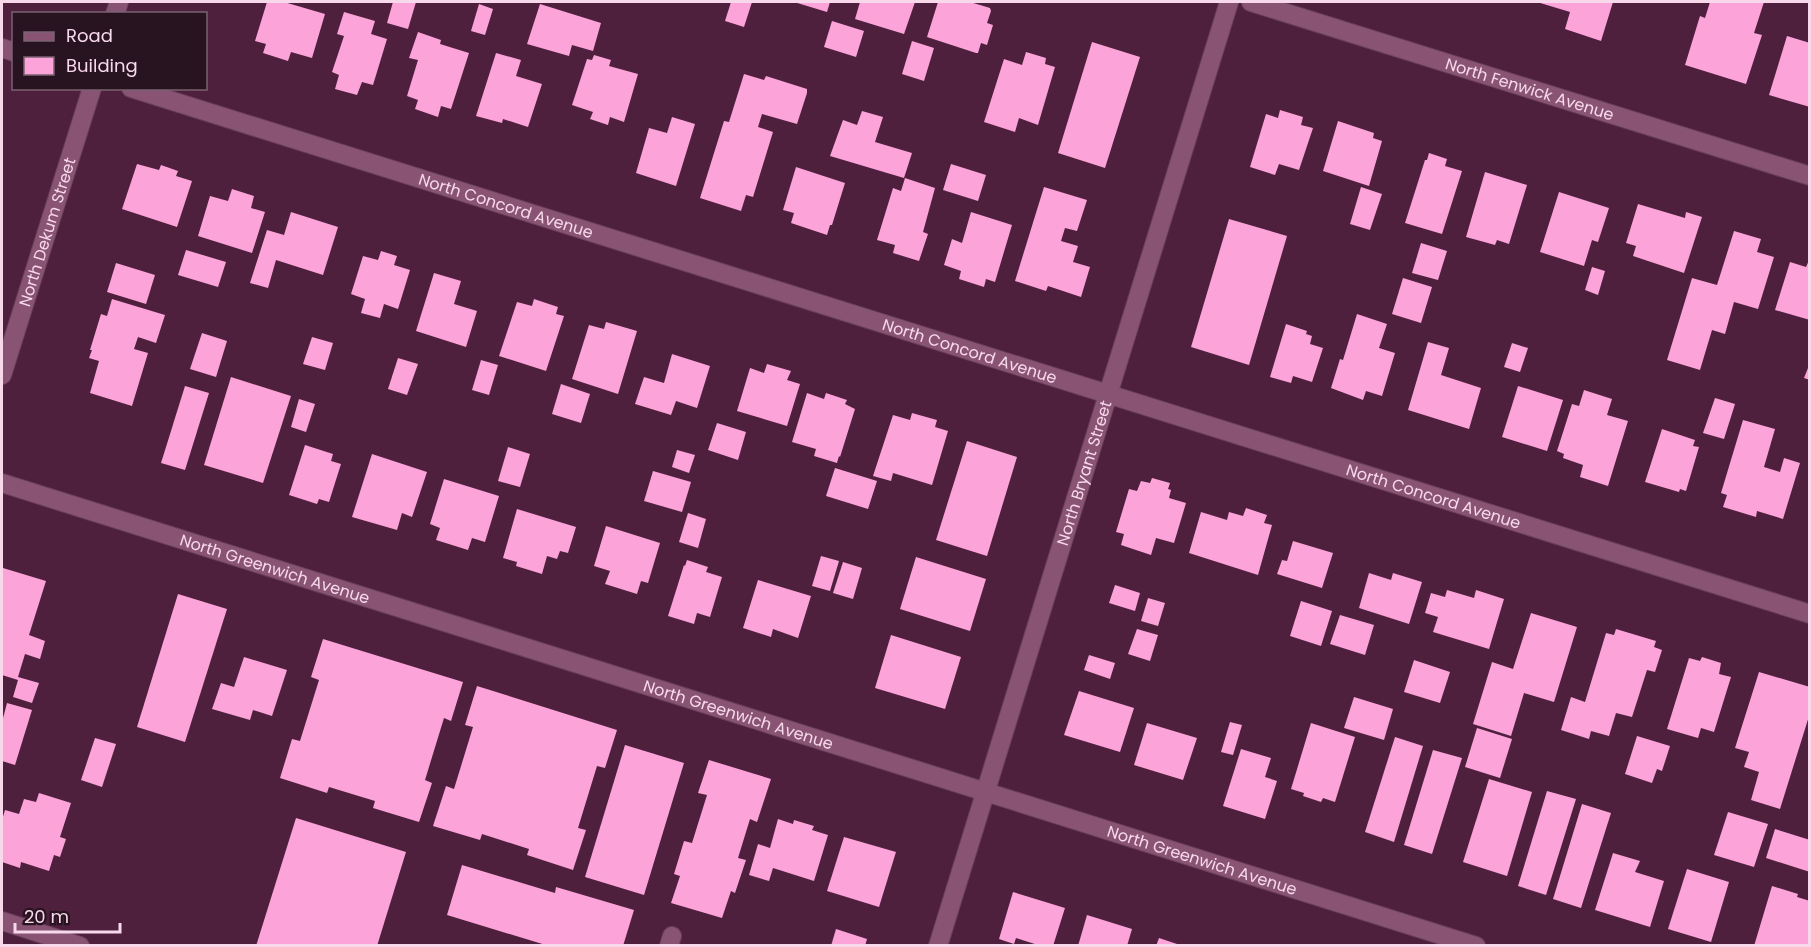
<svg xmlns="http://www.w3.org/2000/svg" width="1811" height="947" viewBox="0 0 1811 947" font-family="Poppins,sans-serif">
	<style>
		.building { fill: #fca3d9 }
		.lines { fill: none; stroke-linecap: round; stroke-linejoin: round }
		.minor-casing { stroke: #6a405c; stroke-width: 20 }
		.minor { stroke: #895474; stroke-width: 18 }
		.labels { text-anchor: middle; stroke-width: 6; stroke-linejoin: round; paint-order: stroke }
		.street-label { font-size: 16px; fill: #f8d9eb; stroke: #281320 }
	</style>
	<rect width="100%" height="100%" fill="#4f203e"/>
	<g class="building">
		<path d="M267,2H284L325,14L312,58L291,52L288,61L263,53L266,44L255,41Z"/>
		<path d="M393,2H416L408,29L387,23Z"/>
		<path d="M731,2H752L744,27L725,21Z"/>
		<path d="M794,2H830L827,12Z"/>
		<path d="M860,2H915L904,34L855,19Z"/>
		<path d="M938,2H970L990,8L991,11L987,23L993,25L987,45L981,43L978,53H976L927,37Z"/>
		<path d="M1537,2H1613L1601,41L1565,29L1570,12Z"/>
		<path d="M1710,2H1764L1754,33L1762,35L1746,84L1685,65L1700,16L1705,18Z"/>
		<path d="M479,4L493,9L485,35L471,31Z"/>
		<path d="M540,4L601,23L593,51L572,45L569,56L527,44Z"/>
		<path d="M344,12L375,21L371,34L387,39L373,85L362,82L357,95L335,89L339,75L332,72L344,36L337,34Z"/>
		<path d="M832,21L864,31L856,57L824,47Z"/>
		<path d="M418,32L441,40L440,44L469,53L451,109L441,106L438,117L415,109L418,100L407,96L418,60L409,58Z"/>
		<path d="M1787,36L1810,43V107L1769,95Z"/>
		<path d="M912,41L934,48L924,81L902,74Z"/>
		<path d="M1092,42L1140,57L1105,168L1058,153Z"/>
		<path d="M1026,52L1046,58L1045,64L1055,67L1038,125L1019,118L1015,132L984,122L1004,59L1022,65Z"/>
		<path d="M496,53L521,60L516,76L542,84L528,127L503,119L502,123L476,116Z"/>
		<path d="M594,55L611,60L609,66L638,74L624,122L610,117L608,125L590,119L593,112L572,105L587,59L592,60Z"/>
		<path d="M744,74L764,80L766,76L807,89V93L797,124L762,114L758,127L773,132L753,197L746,195L741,211L700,198L724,121L729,122Z"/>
		<path d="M1280,110L1303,117L1301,125L1313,128L1299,170L1279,164L1275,175L1250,167L1266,114L1278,118Z"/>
		<path d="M862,111L883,117L875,142L912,153L904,178L830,156L843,120L857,125Z"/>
		<path d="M672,117L695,124L676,186L636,173L649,128L667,133Z"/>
		<path d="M1338,121L1374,133L1373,138L1382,141L1369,186L1323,171Z"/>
		<path d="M1429,153L1447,159L1445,166L1462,171L1442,234L1405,223L1425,160H1427Z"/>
		<path d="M137,164L159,170L161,165L178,171L176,176L192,181L177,227L122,209Z"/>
		<path d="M951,164L986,175L978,201L943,190Z"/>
		<path d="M796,167L845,183L832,225H830L827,235L791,223L794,213L783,210Z"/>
		<path d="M1485,172L1527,185L1509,244L1497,240L1495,245L1466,237Z"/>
		<path d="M905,178L935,188L923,232L928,234L919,261L893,253L895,245L877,240L893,188L901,191Z"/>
		<path d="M1044,187L1087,200L1077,231L1065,228L1061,241L1078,246L1073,262L1090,267L1081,297L1048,286L1046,291L1015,281Z"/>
		<path d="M1361,187L1382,194L1370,230L1350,224Z"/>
		<path d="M232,189L254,196L251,208L265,212L252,253L198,236L210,196L228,201Z"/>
		<path d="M1559,192L1609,208L1598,242L1592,240L1584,266L1540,252Z"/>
		<path d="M1638,204L1685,218L1686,212L1702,217L1684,273L1633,256L1636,246L1626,243Z"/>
		<path d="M291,212L338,227L323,275L276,260L268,288L250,283L267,230L284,235Z"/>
		<path d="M971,212L1012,225L995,282L986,279L984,287L959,279L961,271L944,265L952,239L962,243Z"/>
		<path d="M1229,219L1287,236L1249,365L1191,347Z"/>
		<path d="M1734,231L1761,239L1757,252L1774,257L1758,309L1734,302L1725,334L1712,330L1700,370L1667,360L1692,278L1717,285Z"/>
		<path d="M1421,243L1447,251L1438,280L1412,273Z"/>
		<path d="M186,250L226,262L218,287L178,275Z"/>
		<path d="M381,251L397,256L394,265L410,270L398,309L384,304L380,318L361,313L365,299L351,294L363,256L378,260Z"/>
		<path d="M1810,258V320L1775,310L1790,262L1806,267Z"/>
		<path d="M116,263L155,275L146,304L107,292Z"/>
		<path d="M1592,267L1605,271L1598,295L1585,290Z"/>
		<path d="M434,273L461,281L454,304L477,311L466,347L416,331Z"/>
		<path d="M1403,278L1432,287L1421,323L1392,314Z"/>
		<path d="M112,299L165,315L156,343L138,337L134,349L148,353L132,406L90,393L99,361L89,358L92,350H90L101,314L107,316Z"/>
		<path d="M534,299L558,307L556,314L564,316L546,371L499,356L517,302L532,306Z"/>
		<path d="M1357,314L1387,324L1379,348L1395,353L1382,396L1366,391L1363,400L1331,388L1340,359L1343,360Z"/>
		<path d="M606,322L637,331L618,394L572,379L589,325L604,329Z"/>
		<path d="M1286,324L1307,331L1306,334L1312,336L1310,344L1323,348L1312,382L1293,376L1291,383L1270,377Z"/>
		<path d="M202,333L227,341L216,377L190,369Z"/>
		<path d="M312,337L333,343L325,370L303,364Z"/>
		<path d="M1428,342L1449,348L1441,375L1481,388L1469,429L1408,410Z"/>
		<path d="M1512,343L1528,348L1520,372L1504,367Z"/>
		<path d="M672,354L710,366L697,408L676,401L671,415L635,404L644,377L664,383Z"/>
		<path d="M398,358L418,364L407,395L388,389Z"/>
		<path d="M481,360L498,365L489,395L472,390Z"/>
		<path d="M1810,363V380L1804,378Z"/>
		<path d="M767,364L791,371L787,380L800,384L787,426L737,411L750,368L764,373Z"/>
		<path d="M231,377L291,396L263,483L204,465Z"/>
		<path d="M561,384L590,394L581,423L552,414Z"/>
		<path d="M185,386L209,393L185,470L161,463Z"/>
		<path d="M1518,386L1563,400L1547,451L1502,437Z"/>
		<path d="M1584,390L1612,399L1607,415L1628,421L1608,486L1580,477L1583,465L1563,458L1564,454L1557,451L1572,404L1579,406Z"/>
		<path d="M807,393L824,399L826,393L847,400L845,404L855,409L840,457L839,456L837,463L814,456L816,449L792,442Z"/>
		<path d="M1715,398L1735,404L1724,439L1703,433Z"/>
		<path d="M299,399L315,404L306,432L291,427Z"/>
		<path d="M912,413L937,420L935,427L948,431L932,485L893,473L891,481L873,476L893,415L910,420Z"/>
		<path d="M1743,420L1775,429L1764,467L1780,472L1784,458L1800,463L1783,519L1757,511L1756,517L1723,507L1727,495L1721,493Z"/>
		<path d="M717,423L746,432L738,460L708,450Z"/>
		<path d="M1662,429L1695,440L1693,446L1699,447L1686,491L1680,489L1679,492L1645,482Z"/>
		<path d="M967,441L1017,457L987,556L936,540Z"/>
		<path d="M305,445L333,454L331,461L341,464L329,502L319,499L317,504L289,495Z"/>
		<path d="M508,447L530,454L520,487L498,481Z"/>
		<path d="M677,450L695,455L689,473L672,467Z"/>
		<path d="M372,454L427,472L412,517L402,513L397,530L352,517Z"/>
		<path d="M835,468L877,481L868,509L826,496Z"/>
		<path d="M653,471L691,482L682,512L644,501Z"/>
		<path d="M1152,478L1170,483L1168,489L1171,490L1169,498L1186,503L1174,543L1156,538L1151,555L1121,545L1124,534L1116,532L1129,489L1137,491L1141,481L1150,483Z"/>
		<path d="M444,479L499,496L485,542L472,538L468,550L436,540L440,528L430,524Z"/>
		<path d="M1246,508L1267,515L1264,523L1272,525L1258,575L1189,553L1201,512L1227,520L1229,512L1243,516Z"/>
		<path d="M517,509L576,527L568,553L560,551L557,559L547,556L542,574L516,566L517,562L503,558Z"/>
		<path d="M688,513L706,519L698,548L679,542Z"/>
		<path d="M606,526L660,543L648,583L641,581L637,594L605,584L610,571L594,566Z"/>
		<path d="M1293,541L1333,553L1322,588L1277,574L1282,560L1287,561Z"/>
		<path d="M821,556L839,561L830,591L812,586Z"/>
		<path d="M916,557L986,579L970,631L900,609Z"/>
		<path d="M687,560L708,567L706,572L722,577L710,617L697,613L694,624L668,616L684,565L685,566Z"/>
		<path d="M843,562L862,568L853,599L833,593Z"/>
		<path d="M3,568L46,581L29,635L45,641L40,659L25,654L18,677L39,683L32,703L13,697L18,680L2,675V574Z"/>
		<path d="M1369,573L1391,580L1393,573L1422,582L1409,624L1359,608Z"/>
		<path d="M758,580L811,596L798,638L773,629L771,637L743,628Z"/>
		<path d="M1115,585L1140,593L1135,611L1109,603Z"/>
		<path d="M1447,590L1474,598L1476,590L1504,599L1489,649L1433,632L1438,617L1425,613L1431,593L1445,597Z"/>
		<path d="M178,594L227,609L185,742L137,727Z"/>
		<path d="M1148,598L1165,603L1158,626L1141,621Z"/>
		<path d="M1301,601L1332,611L1321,646L1290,636Z"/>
		<path d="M1531,613L1577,627L1554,702L1524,693L1511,736L1473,724L1492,662L1513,669Z"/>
		<path d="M1340,615L1374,625L1365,655L1330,644Z"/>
		<path d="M1137,629L1158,635L1150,661L1128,654Z"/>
		<path d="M1616,629L1656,641L1654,647L1662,650L1655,672L1647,670L1632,717L1616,713L1609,736L1591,731L1589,739L1561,730L1571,697L1585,702L1606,633L1614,635Z"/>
		<path d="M891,635L961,657L945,709L875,688Z"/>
		<path d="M323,639L463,682L451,721L444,718L425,780L432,783L419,822L373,808L375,801L329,787L327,793L280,778L292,739L300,741L319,680L311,677Z"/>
		<path d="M1089,655L1115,663L1110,679L1084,670Z"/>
		<path d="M244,657L287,670L272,716L253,710L250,720L212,709L221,683L234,687Z"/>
		<path d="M1702,657L1721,663L1719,674L1731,677L1714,732L1701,728L1698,738L1667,729L1689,658L1700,661Z"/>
		<path d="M1414,660L1450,672L1440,703L1404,692Z"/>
		<path d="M1759,672L1810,687V713L1780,809L1751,800L1759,772L1744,767L1749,752L1735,748Z"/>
		<path d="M477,686L617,730L605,768L597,766L578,828L586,830L573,870L527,855L529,849L482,834L480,840L433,826L446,786L454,789L473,727L465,725Z"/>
		<path d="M1079,691L1134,708L1120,752L1064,735Z"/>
		<path d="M1354,697L1393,709L1384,740L1344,728Z"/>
		<path d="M7,703L32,710L15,765L2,761V722Z"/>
		<path d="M1230,722L1242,725L1233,755L1221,752Z"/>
		<path d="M1147,723L1197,738L1183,780L1134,765Z"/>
		<path d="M1311,723L1355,737L1335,802L1323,798L1321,802L1303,796L1304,793L1291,789Z"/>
		<path d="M1477,728L1512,739L1500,778L1465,767Z"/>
		<path d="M1637,736L1670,746L1662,771L1657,769L1652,783L1625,774Z"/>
		<path d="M1395,737L1423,746L1394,842L1365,832Z"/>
		<path d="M95,738L116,744L102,787L81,780Z"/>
		<path d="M625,745L684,763L644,895L585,877Z"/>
		<path d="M1241,749L1271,758L1265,777L1277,781L1265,819L1223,806Z"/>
		<path d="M1433,750L1462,758L1432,854L1404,845Z"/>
		<path d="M709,760L771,779L757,822L750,819L738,858L746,860L735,893L731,891L722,918L671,903L680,876L674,874L684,841L692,843L707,795L698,793Z"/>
		<path d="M1489,779L1532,792L1507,876L1463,862Z"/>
		<path d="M1547,791L1576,799L1546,895L1518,886Z"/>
		<path d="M39,793L71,803L60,837L66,839L60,857L54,855L49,871L21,862L20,868L2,862V820L5,810L19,814L24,799L36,802Z"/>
		<path d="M1582,804L1611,813L1581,908L1553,899Z"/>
		<path d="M1728,812L1768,824L1754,867L1714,855Z"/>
		<path d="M296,818L406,852L377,946H256Z"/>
		<path d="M778,819L793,824L794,820L814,826L812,830L828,835L814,881L773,868L769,881L749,875L758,844L770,848Z"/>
		<path d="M1775,829L1810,840V872L1766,858Z"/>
		<path d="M844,837L896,852L879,907L827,891Z"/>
		<path d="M1613,853L1640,861L1635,872L1664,881L1650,927L1595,910Z"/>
		<path d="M462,865L555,893L556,887L634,910L623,946H549L447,915Z"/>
		<path d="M1687,869L1729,882L1711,942L1668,929Z"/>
		<path d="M1772,886L1798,894L1797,897L1810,901V946H1754Z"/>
		<path d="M1013,892L1065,908L1053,946H1041L1016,938L1014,944L999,939Z"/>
		<path d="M1087,915L1132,929L1127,946H1078Z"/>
		<path d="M836,929L867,939L865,946H831Z"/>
		<path d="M1159,938L1180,945V946H1156Z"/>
	</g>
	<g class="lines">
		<g class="minor-casing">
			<g id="minor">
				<path id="s1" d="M1251,2L1810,176"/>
				<path d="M115,14L119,2"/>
				<path d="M2,48L14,52"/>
				<path id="s2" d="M131,88L1810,614"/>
				<path id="s3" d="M2,375L92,88"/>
				<path id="s4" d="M2,483L1476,946"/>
				<path d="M2,921L80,946"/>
				<path d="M669,946L672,936"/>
				<path id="s5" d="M938,946L1229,2"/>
			</g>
		</g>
		<use href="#minor" class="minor"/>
	</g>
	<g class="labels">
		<g class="street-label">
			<text dy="6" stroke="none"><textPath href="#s1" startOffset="292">North Fenwick Avenue</textPath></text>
			<text dy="6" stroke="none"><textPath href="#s2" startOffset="393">North Concord Avenue</textPath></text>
			<text dy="6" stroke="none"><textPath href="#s3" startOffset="150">North Dekum Street</textPath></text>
			<text dy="6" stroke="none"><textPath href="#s2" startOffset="879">North Concord Avenue</textPath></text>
			<text dy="6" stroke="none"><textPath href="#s5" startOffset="495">North Bryant Street</textPath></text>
			<text dy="6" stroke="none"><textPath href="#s2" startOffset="1365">North Concord Avenue</textPath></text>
			<text dy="6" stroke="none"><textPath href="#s4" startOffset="286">North Greenwich Avenue</textPath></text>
			<text dy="6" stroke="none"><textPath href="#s4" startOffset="772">North Greenwich Avenue</textPath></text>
			<text dy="6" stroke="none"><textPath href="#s4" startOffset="1258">North Greenwich Avenue</textPath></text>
		</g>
	</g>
	<rect width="1811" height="947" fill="none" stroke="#f8d9eb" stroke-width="6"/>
	<rect x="12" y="12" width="195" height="78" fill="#281320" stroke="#7b6271" stroke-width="1.5"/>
	<rect x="24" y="32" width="30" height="9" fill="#895474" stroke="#7b6271" stroke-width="1.5"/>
	<text x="66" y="42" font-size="18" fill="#f8d9eb">Road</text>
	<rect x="24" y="57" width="30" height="18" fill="#fca3d9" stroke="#7b6271" stroke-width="1.5"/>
	<text x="66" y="72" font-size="18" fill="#f8d9eb">Building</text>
	<path d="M15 923v9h105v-9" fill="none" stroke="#f8d9eb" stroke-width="3"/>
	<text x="24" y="923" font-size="18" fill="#f8d9eb" stroke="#281320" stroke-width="4.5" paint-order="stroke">20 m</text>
</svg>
